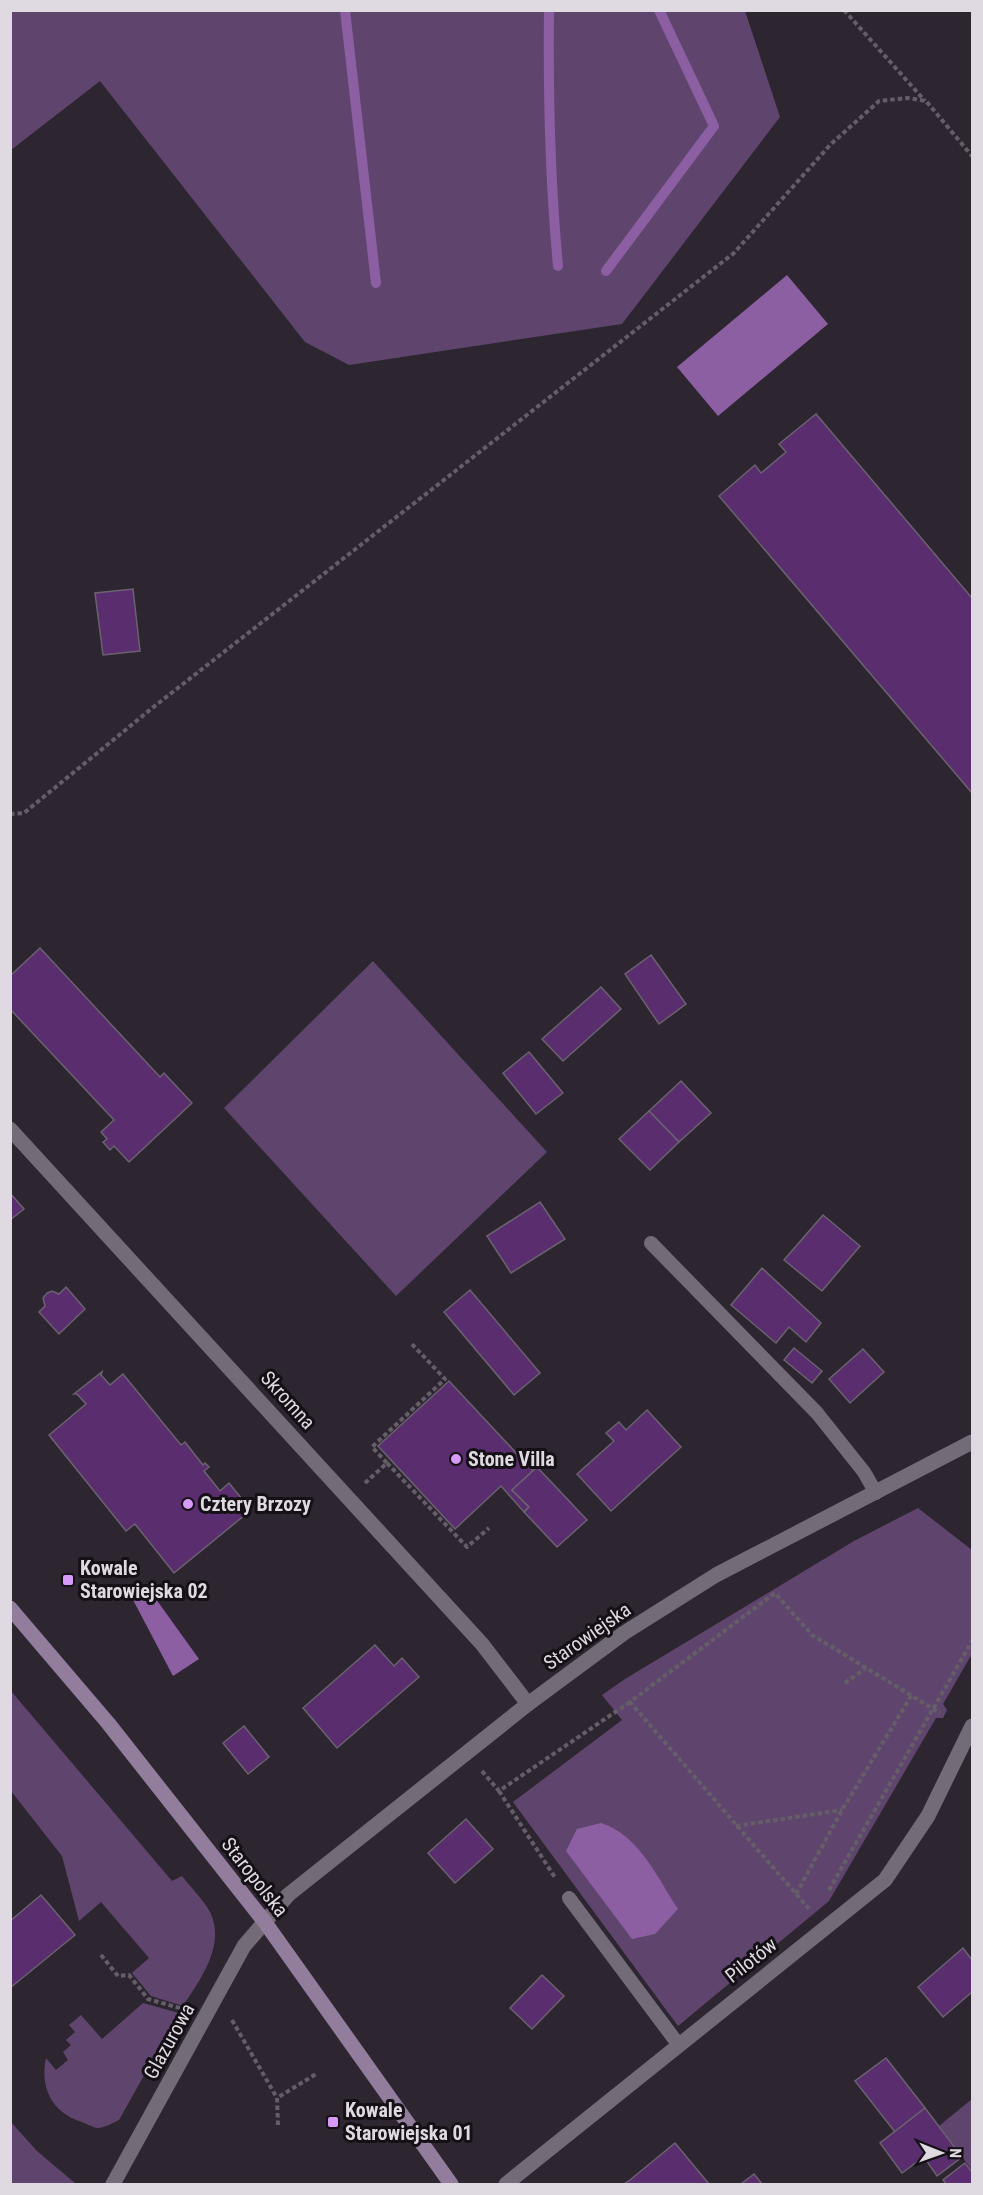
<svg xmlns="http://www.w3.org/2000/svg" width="983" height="2195" viewBox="0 0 983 2195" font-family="'Roboto Condensed',sans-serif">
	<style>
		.green { fill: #5f456d }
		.water { fill: #8c5fa3 }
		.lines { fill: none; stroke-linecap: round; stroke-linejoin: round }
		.stream { stroke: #8c5fa3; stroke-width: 10 }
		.building { fill: #5a2e6e; stroke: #6a626f; stroke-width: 1.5 }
		.path { stroke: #655e68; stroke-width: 4; stroke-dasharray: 4.5 3; stroke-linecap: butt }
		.service { stroke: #746b79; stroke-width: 14 }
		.minor { stroke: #746b79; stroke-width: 15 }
		.tertiary { stroke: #746b79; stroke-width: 15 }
		.secondary { stroke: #927d9d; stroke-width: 15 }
		.poi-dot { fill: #d89af8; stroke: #141015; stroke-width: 2 }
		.labels { text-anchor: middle; stroke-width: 6; stroke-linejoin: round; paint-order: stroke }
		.street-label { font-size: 20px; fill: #dfdae2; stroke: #141015 }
		.poi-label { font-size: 20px; font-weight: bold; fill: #dfdae2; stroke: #141015; text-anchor: start }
	</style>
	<rect width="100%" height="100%" fill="#2d2631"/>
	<g class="green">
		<path d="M11,10L745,11L780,117L622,324L349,365L305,342L100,81L11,150Z"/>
		<path d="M373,961L547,1152L396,1296L224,1108Z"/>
		<path d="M918,1508L972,1550V1654L943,1704L947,1710L943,1718H936L829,1901L678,2026L513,1802L622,1720L602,1695L625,1679L854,1541Z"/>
		<path d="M11,1691L172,1881L182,1876C191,1888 205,1901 211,1914C225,1946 200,1980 183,2006L151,1996L132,1973L149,1958L101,1902L79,1921L62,1856L11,1791Z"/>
		<path d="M143,2003L179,2013L119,2120C113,2123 104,2128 97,2128C92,2127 85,2123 79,2121C51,2111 40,2087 46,2058L56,2070L68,2060L63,2052L71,2045L66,2040L75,2032L69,2025L81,2015L102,2039Z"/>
		<path d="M972,2099V2170L939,2126Z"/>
		<path d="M10,2121L37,2151L76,2184H11Z"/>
	</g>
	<g class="water">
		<path d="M787,275L828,324L718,416L677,367Z"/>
		<path d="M145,1592L153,1595L199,1659L173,1676L131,1596Z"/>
		<path d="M601,1823C639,1835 657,1877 678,1909L655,1934L632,1939L566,1851L577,1829Z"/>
	</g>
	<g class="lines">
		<g class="stream">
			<path d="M345,10L376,283"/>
			<path d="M549,10C548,96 550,181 558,266"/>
			<path d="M606,271L714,126L659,10"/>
		</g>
	</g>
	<g class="building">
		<path d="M816,414L972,598V793L719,496L755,465L761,473L786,452L779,444Z"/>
		<path d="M133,589L140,651L103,655L95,593Z"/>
		<path d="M40,948L160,1077L164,1073L192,1103L129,1162L114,1146L110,1150L103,1142L107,1139L101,1132L114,1120L10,1009V976Z"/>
		<path d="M651,955L686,1004L659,1024L625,974Z"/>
		<path d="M601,987L621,1009L563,1061L542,1039Z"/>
		<path d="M529,1052L563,1093L536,1114L503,1073Z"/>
		<path d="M681,1081L711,1113L679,1142L649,1111Z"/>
		<path d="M649,1111L679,1142L650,1170L619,1139Z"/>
		<path d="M10,1193L24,1209L10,1220Z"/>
		<path d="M540,1202L565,1239L511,1273L487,1236Z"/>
		<path d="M823,1215L860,1246L822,1291L784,1260Z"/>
		<path d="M762,1268L821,1323L806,1342L789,1327L776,1343L731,1305Z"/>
		<path d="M66,1287L85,1309L59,1334L39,1312L45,1306L43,1298L47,1293L52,1291L59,1294Z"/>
		<path d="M470,1290L540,1373L514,1395L444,1312Z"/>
		<path d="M794,1348L822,1371L812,1383L784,1360Z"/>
		<path d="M863,1349L884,1372L850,1403L829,1379Z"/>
		<path d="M102,1372L101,1375L110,1385L123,1374L181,1445L185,1442L203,1465L205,1463L209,1467L204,1471L220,1491L229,1483L251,1510L174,1573L135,1524L126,1531L49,1435L86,1404L77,1394H74Z"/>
		<path d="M449,1381L533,1471L512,1490L529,1507L524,1512L501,1486L455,1529L378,1446Z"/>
		<path d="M647,1410L681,1447L611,1511L577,1474L614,1441L606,1433L619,1422L626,1430Z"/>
		<path d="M537,1467L587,1520L557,1547L524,1512L529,1507L512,1490Z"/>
		<path d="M375,1645L394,1666L402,1658L419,1677L337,1748L303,1708Z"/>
		<path d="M244,1726L269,1757L248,1774L223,1743Z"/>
		<path d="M466,1819L493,1849L455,1883L428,1853Z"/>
		<path d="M41,1895L75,1935L10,1988V1921Z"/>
		<path d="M963,1948L972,1960V1992L943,2017L918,1987Z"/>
		<path d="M542,1975L564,1996L532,2029L510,2008Z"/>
		<path d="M886,2058L925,2108L895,2132L855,2081Z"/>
		<path d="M925,2108L962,2157L937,2176L924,2157L902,2173L880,2143Z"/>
		<path d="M675,2143L709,2184H624L630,2180Z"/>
		<path d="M965,2163L972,2172V2184H946L943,2180Z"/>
		<path d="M754,2174L762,2184H741Z"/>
	</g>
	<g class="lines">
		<g class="path">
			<path d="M844,10L925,101"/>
			<path d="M10,814L24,813L151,709L734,253L830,145L879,101L908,98L926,101L972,156"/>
			<path d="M387,1463L467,1547L489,1528"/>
			<path d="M365,1483L387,1463L372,1447L445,1379L411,1343"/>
			<path d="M845,1683L866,1668"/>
			<path d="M482,1771L499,1791L630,1702"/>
			<path d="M499,1791L556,1879"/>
			<path d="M736,1826L842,1810"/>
			<path d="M829,1890L972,1641"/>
			<path d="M796,1894L842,1810L911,1696"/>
			<path d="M809,1909L630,1702L775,1593L812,1635L940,1713"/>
			<path d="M101,1955L118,1976L129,1975L148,1999L183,2009"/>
			<path d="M232,2020L277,2098"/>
			<path d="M278,2125L277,2098L316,2074"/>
		</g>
		<g class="service">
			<path d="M651,1243L817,1413L864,1472L876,1493"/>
			<path d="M569,1898L678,2044"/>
		</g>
		<g class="minor">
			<path d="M10,1129L482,1644L528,1704"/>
			<path d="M506,2184L885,1880L928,1816L972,1726"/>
		</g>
		<path class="tertiary" d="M113,2184L244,1946L288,1895L528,1704L624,1633L716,1575L972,1442"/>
		<path class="secondary" d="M10,1608L108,1723L264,1921L451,2184"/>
	</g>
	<g class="poi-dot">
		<circle cx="456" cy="1459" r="6"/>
		<circle cx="188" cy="1504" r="6"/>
		<rect x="62" y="1574" width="12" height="12" rx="3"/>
		<rect x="327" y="2116" width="12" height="12" rx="3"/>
	</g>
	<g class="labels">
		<g class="street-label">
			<text transform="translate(288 1400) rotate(48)" y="7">Skromna</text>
			<text transform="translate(587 1636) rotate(-35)" y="7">Starowiejska</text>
			<text transform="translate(255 1877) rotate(52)" y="7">Staropolska</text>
			<text transform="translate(751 1960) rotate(-38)" y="7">Pilotów</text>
			<text transform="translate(169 2041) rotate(-61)" y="7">Glazurowa</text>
		</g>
		<g class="poi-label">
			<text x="468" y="1466">Stone Villa</text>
			<text x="200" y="1511">Cztery Brzozy</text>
			<text x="80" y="1575">Kowale<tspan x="80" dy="23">Starowiejska 02</tspan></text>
			<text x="345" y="2117">Kowale<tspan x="345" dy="23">Starowiejska 01</tspan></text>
		</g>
	</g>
	<rect width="983" height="2195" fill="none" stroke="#dfdae2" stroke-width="24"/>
	<g transform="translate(941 2153) rotate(91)" stroke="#141015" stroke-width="4.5" paint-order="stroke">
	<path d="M0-4.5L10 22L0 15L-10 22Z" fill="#dfdae2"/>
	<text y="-9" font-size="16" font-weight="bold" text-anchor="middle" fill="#dfdae2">N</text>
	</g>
</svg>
